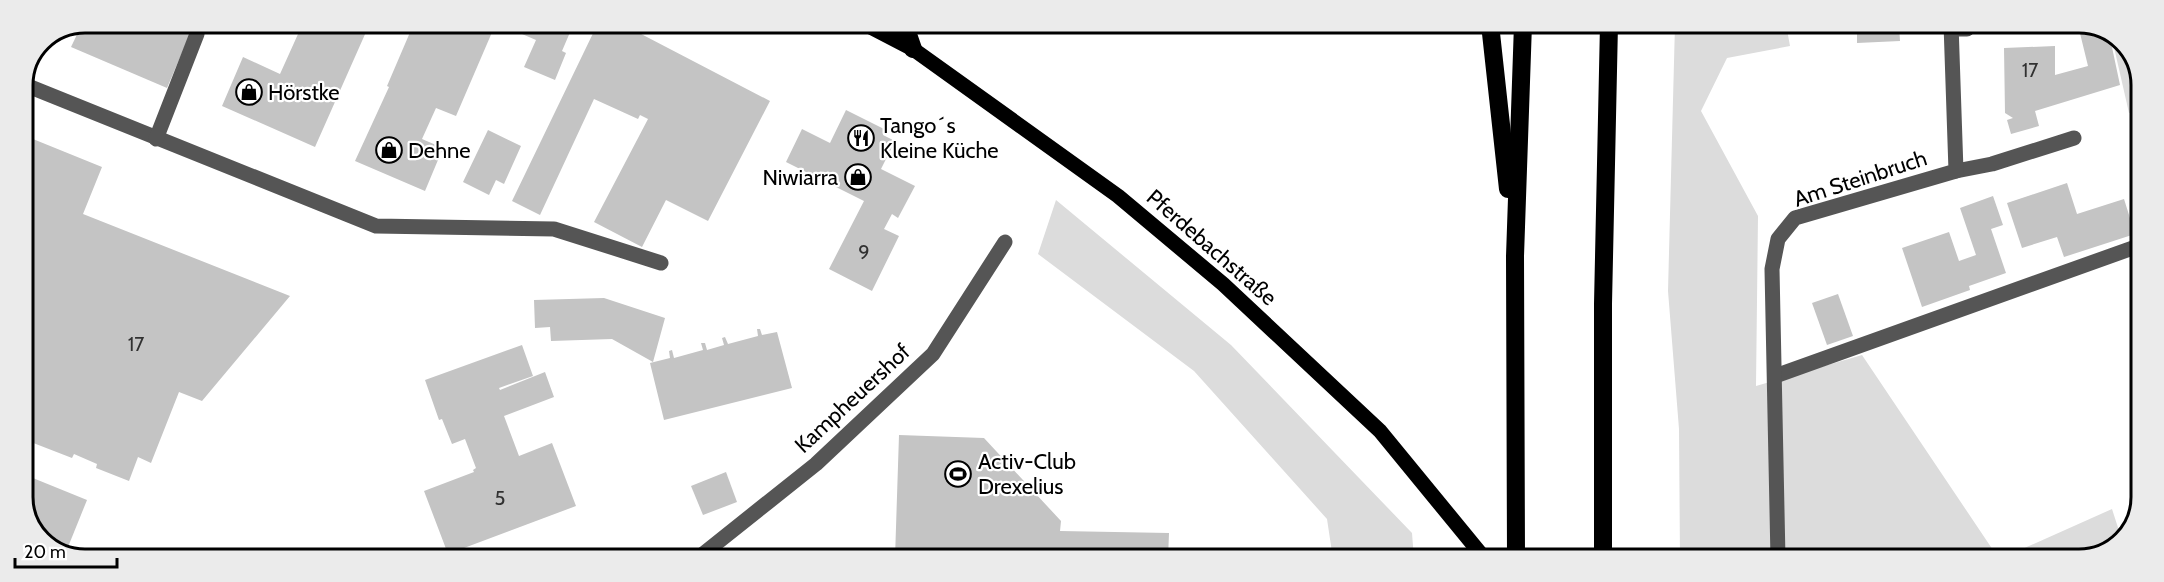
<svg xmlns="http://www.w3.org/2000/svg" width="2164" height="582" viewBox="0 0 2164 582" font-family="Cabin,sans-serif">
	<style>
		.green { fill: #dcdcdc }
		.building { fill: #c4c4c4 }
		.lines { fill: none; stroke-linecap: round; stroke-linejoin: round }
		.minor { stroke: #555; stroke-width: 15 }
		.major { stroke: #000; stroke-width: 15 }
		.highway { stroke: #000; stroke-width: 18 }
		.labels { text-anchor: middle; stroke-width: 4.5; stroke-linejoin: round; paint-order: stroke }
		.number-label { font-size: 20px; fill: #313131 }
		.poi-label { font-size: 22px; fill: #000; stroke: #fff; text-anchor: start }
		.street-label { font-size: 22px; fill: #000; stroke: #fff }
		.rim { fill: none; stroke: #000; stroke-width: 3 }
	</style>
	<rect width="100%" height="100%" fill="#fff"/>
	<g class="green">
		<path d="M1675,24H1786L1790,46L1727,58L1701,111L1758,216L1756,386L1862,355L1999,559H1680L1679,429L1668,291Z"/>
		<path d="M2111,34L2126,44L2141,80V109L2129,113Z"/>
		<path d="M1056,200L1231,345L1412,533L1414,559H1333L1327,519L1194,371L1038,254Z"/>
		<path d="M2112,509L2122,540C2105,566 2029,559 2000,559Z"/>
	</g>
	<g class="building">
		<path d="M85,22L177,23L192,29L167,88L71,47L82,24Z"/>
		<path d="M303,23H370L315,147L222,106L243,57L280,74Z"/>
		<path d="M414,23H496L456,116L436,108L422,139L443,148L425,191L355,161L389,87L387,86Z"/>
		<path d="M496,23H574L562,51L566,53L555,80L524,67L536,40Z"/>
		<path d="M598,23H620L770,101L708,221L666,200L642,247L594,222L648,119L640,115L638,119L594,99L540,215L512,201Z"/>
		<path d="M1857,24H1899L1900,41L1857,43Z"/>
		<path d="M2078,25H2095L2109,33L2120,85L2035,111L2039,126L2011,134L2007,120L2013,118L2005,113L2004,48L2055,46V75L2088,66Z"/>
		<path d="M846,110L886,130L883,135L895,141L881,169L915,186L898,218L892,214L884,229L899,236L872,291L829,269L864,201L786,162L802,129L830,143Z"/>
		<path d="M488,130L521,146L504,184L496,180L489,195L463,182Z"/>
		<path d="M28,137L102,167L83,214L290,296L202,401L179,392L151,463L138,457L129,481L96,468L97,464L74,454L72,458L23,439V150Z"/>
		<path d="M2067,183L2077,214L2124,199L2135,234L2064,257L2057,237L2022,248L2007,203Z"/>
		<path d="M1993,196L2003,225L1991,229L2006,273L1969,286L1970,290L1922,307L1902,248L1949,232L1959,261L1976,255L1960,208Z"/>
		<path d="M1838,294L1853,336L1827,345L1812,303Z"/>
		<path d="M604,298L665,318L653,362L612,339L551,341L550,327L535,328L534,300Z"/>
		<path d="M757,329H760L762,335L777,332L792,388L664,420L650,363L670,358L669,351L672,350L674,358L703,350L701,343H705L707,350L724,345L722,338L725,337L728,344L758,336Z"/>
		<path d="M522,345L533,376L499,388L500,390L545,372L554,397L504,416L519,456L552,443L576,506L448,554L424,491L474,472L473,470L476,468L465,439L452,444L442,419L439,420L425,380Z"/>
		<path d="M899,435L984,438L1061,521L1060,531L1169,533L1168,559L895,558Z"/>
		<path d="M726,472L737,502L703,515L691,486Z"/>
		<path d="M23,474L87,500L68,547L36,535L23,502Z"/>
		<path d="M2140,495L2139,513L2138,516L2131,498Z"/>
	</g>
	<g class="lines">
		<g class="minor">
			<path d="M1951,29H1967"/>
			<path d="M23,84L376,226L554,229L661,263"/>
			<path d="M156,139L197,34L199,23"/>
			<path d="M1956,171L1992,164L2074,138"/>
			<path d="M1775,376L2141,245"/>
			<path d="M698,558L816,464L933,354L1005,242"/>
			<path d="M1778,559L1772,269L1778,239L1795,218L1956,171L1951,24"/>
		</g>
		<path class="major" d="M863,23L913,49L1118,196L1223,284L1380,431L1485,559"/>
		<g class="highway">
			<path d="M904,23L913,49"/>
			<path d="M1490,24L1508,189"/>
			<path d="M1516,559L1515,256L1523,24"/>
			<path d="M1603,559V304L1609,24"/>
		</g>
	</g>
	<defs>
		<g id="shop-ring" transform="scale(1.35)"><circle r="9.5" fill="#fff" stroke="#000" stroke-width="1.5"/><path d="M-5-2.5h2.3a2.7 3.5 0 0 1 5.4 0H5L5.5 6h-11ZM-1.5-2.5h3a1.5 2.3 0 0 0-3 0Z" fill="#000"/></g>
		<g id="restaurant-ring" transform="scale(1.35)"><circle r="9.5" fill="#fff" stroke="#000" stroke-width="1.5"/><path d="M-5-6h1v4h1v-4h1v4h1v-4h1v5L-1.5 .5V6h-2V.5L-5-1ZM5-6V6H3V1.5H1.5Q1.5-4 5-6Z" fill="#000"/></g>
		<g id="stadium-ring" transform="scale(1.35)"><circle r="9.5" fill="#fff" stroke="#000" stroke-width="1.5"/><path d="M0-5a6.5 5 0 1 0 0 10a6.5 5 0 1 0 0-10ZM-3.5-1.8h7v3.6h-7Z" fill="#000"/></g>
	</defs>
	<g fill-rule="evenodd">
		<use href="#shop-ring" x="249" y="92"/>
		<use href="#restaurant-ring" x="861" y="138"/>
		<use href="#shop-ring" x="389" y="150"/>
		<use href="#shop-ring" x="858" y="177"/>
		<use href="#stadium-ring" x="958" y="474"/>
	</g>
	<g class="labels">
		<g class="number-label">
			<text x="2030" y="77">17</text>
			<text x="864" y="259">9</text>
			<text x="136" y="351">17</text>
			<text x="500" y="505">5</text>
		</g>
		<g class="poi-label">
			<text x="268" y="100">Hörstke</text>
			<text x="880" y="133">Tango´s<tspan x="880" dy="25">Kleine Küche</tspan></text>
			<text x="408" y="158">Dehne</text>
			<text x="838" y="185" text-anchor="end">Niwiarra</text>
			<text x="978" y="469">Activ-Club<tspan x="978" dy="25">Drexelius</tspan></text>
		</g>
		<g class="street-label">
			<text transform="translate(1860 178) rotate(-18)" y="8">Am Steinbruch</text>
			<text transform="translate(1212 247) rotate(41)" y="8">Pferdebachstraße</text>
			<text transform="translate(852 398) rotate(-43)" y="8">Kampheuershof</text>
		</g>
	</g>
	<path d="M0 0H2164V582H0ZM85 33H2079A52 52 0 0 1 2131 85V497A52 52 0 0 1 2079 549H85A52 52 0 0 1 33 497V85A52 52 0 0 1 85 33Z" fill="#ebebeb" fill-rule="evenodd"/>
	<path class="rim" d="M85 33H2079A52 52 0 0 1 2131 85V497A52 52 0 0 1 2079 549H85A52 52 0 0 1 33 497V85A52 52 0 0 1 85 33Z"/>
	<path d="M15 558v9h102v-9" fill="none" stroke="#000000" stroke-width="3"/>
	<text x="24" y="558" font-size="18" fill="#000000" stroke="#ffffff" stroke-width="4.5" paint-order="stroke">20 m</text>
</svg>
